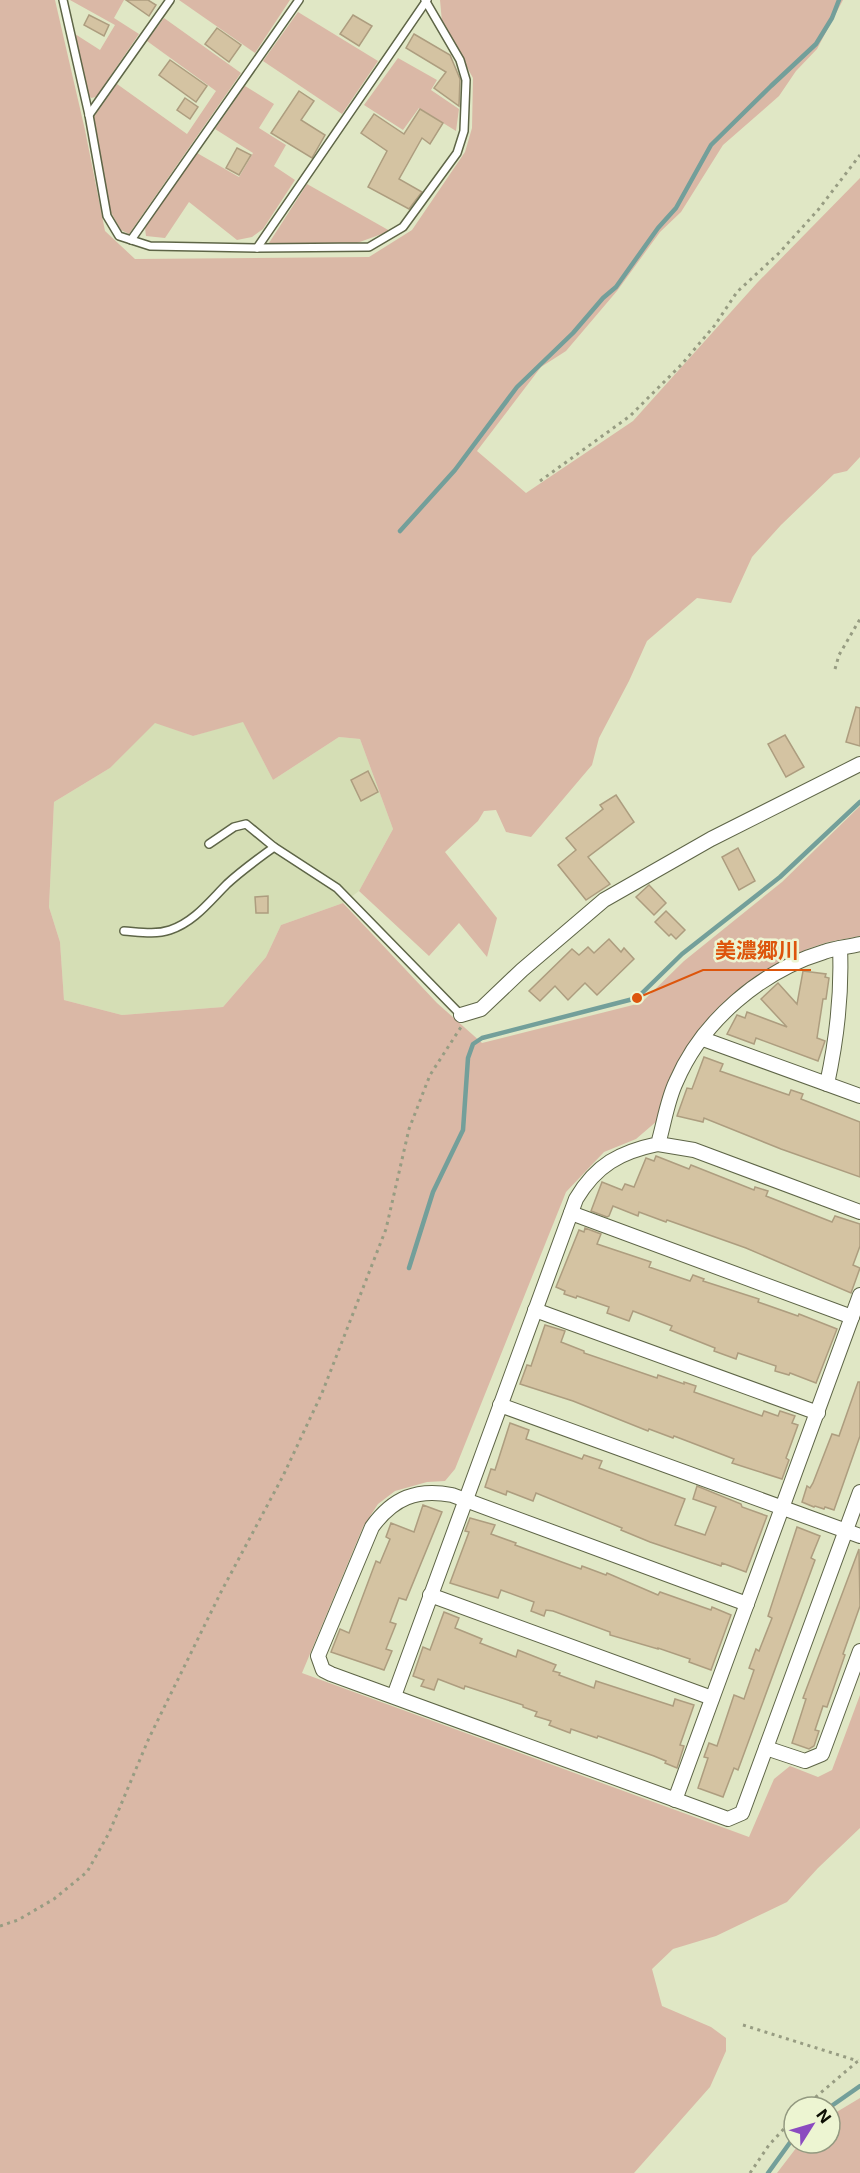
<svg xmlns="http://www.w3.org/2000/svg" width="860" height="2173" viewBox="0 0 860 2173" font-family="Inter,'Noto Sans JP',sans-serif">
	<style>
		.built { fill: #d5deb5 }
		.green { fill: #dab8a6 }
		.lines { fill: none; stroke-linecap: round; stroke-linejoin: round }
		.stream { stroke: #739f9a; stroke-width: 4.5 }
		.building { fill: #d4c3a2; stroke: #ad9d7f; stroke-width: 1.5 }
		.lane-casing { stroke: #5e6547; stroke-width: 10 }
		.street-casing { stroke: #5e6547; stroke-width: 16 }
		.path { stroke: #979c82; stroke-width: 3; stroke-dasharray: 3 4.5; stroke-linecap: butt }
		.lane { stroke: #fff; stroke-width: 7 }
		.street { stroke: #fff; stroke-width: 14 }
		.leader { fill: none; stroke: #dd550c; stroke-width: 2 }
		.callout-dot { fill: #dd550c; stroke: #edf5d2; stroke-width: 2 }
		.callout-label { font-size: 21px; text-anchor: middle; font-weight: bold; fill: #dd550c; stroke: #edf5d2; stroke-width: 5; stroke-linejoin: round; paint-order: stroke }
	</style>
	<rect width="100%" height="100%" fill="#e0e7c5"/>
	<path class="built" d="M243,721L273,780L339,737L360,739L393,829L359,891L343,903L281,925L266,957L223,1007L122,1015L64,1000L60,942L49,907L54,802L110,768L155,722L193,736Z"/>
	<g class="green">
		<path d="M0,0H55L85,130L105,231L135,259L369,257L412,230L465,152L472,128L473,78L442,22L440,0H843L817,49L796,71L779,96L723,145L681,212L660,232L617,291L566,351L541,367L477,451L526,493L633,421L757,283L860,178V457L847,471L834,474L781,525L752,557L731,603L697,598L647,641L629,681L599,738L592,765L531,837L506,832L496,810L484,811L478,821L445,852L497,918L487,957L459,923L429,956L359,891L393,829L360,739L339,737L273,780L243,722L193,736L155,723L110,768L54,802L49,907L60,942L64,1000L122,1015L223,1007L266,957L281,925L343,903L437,1003L482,1043L641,1003L684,961L782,882L860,806V936L828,942L807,949L763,972L738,990L708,1020L690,1044L657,1121L636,1139L604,1152L566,1192L455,1469L445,1481L427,1482L395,1491L378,1504L363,1527L302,1673L749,1837L774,1779L790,1766L818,1777L832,1770L860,1695V1828L818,1868L787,1902L716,1936L673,1949L652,1969L662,2006L711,2027L726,2038V2051L710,2087L634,2173H0Z"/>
		<path d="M70,0H124L114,18L139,34L96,97L91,98L86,91L75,34L100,50L115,25Z"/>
		<path d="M179,0H290L255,53Z"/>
		<path d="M298,12L378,61L342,114L263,61Z"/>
		<path d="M164,18L241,73L129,234L121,230L109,209L93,118L117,84L187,134L216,91L147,41Z"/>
		<path d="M398,58L437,80L431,90L459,109L456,131L419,108L403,130L364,105Z"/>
		<path d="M245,86L274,104L259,128L286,145L274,166L295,180L263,229L252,237L237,240L189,202L165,238L146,236L145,228L197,153L239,177L253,153L215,129Z"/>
		<path d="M307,184L390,231L357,243L267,246Z"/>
		<path d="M860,2098V2173H777L800,2143H830V2116Z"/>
	</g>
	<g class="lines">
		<g class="stream">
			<path d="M400,531L455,470L517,387L573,333L603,298L616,287L658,228L676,208L711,145L771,86L816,44L832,18L839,0"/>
			<path d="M409,1268L433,1192L463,1130L468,1058L473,1044L482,1038L637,998L682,954L780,877L860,802"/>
			<path d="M830,2107L860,2086"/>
			<path d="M768,2173L794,2137"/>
		</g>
	</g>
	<g class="building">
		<path d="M126,0H148L156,5L149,16Z"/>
		<path d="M89,15L109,25L104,36L84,25Z"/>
		<path d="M353,15L372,26L359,46L340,34Z"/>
		<path d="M217,28L241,45L229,62L205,44Z"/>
		<path d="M414,34L450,55L460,79L459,106L434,88L446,72L406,48Z"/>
		<path d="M170,60L207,86L196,102L159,75Z"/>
		<path d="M299,91L314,101L301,120L325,135L312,158L271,133Z"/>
		<path d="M185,98L198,107L190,119L177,110Z"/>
		<path d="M420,109L443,123L430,144L422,138L399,179L422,192L409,209L368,187L387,151L361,133L374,114L404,134Z"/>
		<path d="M237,148L251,155L239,175L226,168Z"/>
		<path d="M856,707L860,708V746L846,742Z"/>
		<path d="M785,735L804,767L786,777L768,744Z"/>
		<path d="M368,771L378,792L361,801L351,780Z"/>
		<path d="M616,795L634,822L588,857L610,884L586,900L558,865L576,850L566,838L603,809L600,805Z"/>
		<path d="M738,848L755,881L739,890L722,857Z"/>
		<path d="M649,885L666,903L654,915L636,897Z"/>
		<path d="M268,896V913H256L255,897Z"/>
		<path d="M666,911L685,930L676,939L671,934L669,936L655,922Z"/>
		<path d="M609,939L621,952L624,948L634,959L597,995L585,983L568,1000L555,986L540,1001L529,991L572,949L579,955L588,947L594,953Z"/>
		<path d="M803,971L826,974L825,977L829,978L826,999H823L817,1038L825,1041L818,1061L756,1038L754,1044L727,1034L737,1015L745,1018L747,1012L787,1027L761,999L778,983L797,1004Z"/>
		<path d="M704,1057L723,1064L720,1071L783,1093L789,1095L791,1090L803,1094L801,1099L860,1122V1177L781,1149L704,1118L703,1122L677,1116L687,1088L692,1089Z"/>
		<path d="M656,1156L689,1169L691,1165L754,1190L755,1187L768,1191L766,1196L832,1222L835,1216L860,1224V1246L853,1265L860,1268L851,1293L746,1248L667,1220L666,1222L639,1212L638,1216L613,1206L609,1216L607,1217L591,1211L602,1182L622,1190L625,1184L634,1187L646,1158L654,1161Z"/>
		<path d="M585,1228L601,1234L597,1244L651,1262L649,1267L690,1281L693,1275L704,1279L703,1281L759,1299L758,1302L798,1316L799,1314L837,1329L816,1383L790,1373L789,1375L775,1371L776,1366L738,1353L736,1359L714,1351L715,1348L670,1330L672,1326L633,1311L629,1321L607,1313L609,1307L577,1296L576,1298L564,1294L565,1291L556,1287L579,1230L584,1232Z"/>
		<path d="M545,1325L565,1331L561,1342L584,1351V1353L657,1378L658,1375L684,1384V1382L696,1386L694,1392L762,1416L764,1411L778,1416L780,1411L795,1416L792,1423L798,1425L786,1458L789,1460L782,1479L732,1463L734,1459L674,1436L673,1438L649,1429L648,1431L573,1401L520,1384L527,1365L531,1366Z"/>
		<path d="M858,1382H860V1436L834,1510L825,1507L824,1509L815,1506L814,1507L802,1502L807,1486L810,1488L813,1483L832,1434L839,1436Z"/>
		<path d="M510,1423L529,1430L526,1439L582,1459L584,1455L602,1461L599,1468L685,1499L675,1525L705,1535L716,1507L693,1499L697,1486L741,1504L742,1507L767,1516L746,1572L722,1563L721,1566L650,1542L621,1530L622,1528L536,1493L533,1501L507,1491L506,1495L485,1487L491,1469L495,1470Z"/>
		<path d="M423,1505L442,1512L406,1600L399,1598L390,1622L396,1624L386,1649L392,1651L384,1670L331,1652L340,1629L349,1633L376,1561L380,1563L390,1539L386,1537L391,1523L414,1532Z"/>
		<path d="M470,1518L495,1525L491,1534L516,1543L515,1545L581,1569L582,1566L606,1575L607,1573L658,1595L660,1592L711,1610L712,1607L731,1615L711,1670L689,1662L690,1659L658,1648V1649L610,1635V1632L553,1611L546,1610L544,1616L531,1611L534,1602L501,1590L498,1598L450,1583L469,1532L465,1531Z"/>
		<path d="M797,1527L820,1536L811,1558L815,1560L738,1770L734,1768L723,1797L698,1788L708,1758L704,1757L709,1743L717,1746L734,1695L744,1699L754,1670L749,1668L756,1649L759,1651L772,1618L768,1616Z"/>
		<path d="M859,1549L860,1606L843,1654L845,1655L827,1707L823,1706L815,1730L819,1731L814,1746L809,1749L792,1743L806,1699L803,1698Z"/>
		<path d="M444,1612L459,1618L455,1628L482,1639L480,1643L516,1657L518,1650L556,1665L553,1671L560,1673L559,1675L594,1688L596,1681L673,1706L675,1699L694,1705L680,1745L684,1746L677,1768L665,1763L666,1761L654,1756L598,1736L597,1738L571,1729L570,1733L549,1725L551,1721L535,1716L537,1712L523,1707V1705L465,1686L464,1689L438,1679L434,1690L421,1686L424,1680L413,1676L423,1647L430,1650Z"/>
	</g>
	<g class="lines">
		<g class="lane-casing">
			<g id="lane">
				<path d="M63,0L89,115L107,216L119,236L150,246L257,248L369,247L403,227L457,153L464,131L466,80L460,60L425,0"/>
				<path d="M89,115L170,0"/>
				<path d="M131,240L299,0"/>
				<path d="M257,248L427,0"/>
				<path d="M209,844L234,827L246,824L274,847L337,888L461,1015"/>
				<path d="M124,931C139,932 155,935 170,930C194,922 209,902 227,884C242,870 258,859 274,847"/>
			</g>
		</g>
		<g class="street-casing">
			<g id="street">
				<path d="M461,1015L481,1009L522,970L604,900L711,839L860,764"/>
				<path d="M703,1039L860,1096"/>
				<path d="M827,1084C837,1038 842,994 840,948"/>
				<path d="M658,1144L694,1150L860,1212"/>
				<path d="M571,1213L852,1317"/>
				<path d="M535,1310L818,1413"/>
				<path d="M500,1405L860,1536"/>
				<path d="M430,1595L712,1698"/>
				<path d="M747,1604L452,1495C417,1488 393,1498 372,1527L318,1656L323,1670L331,1674L728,1819L742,1813L860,1492"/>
				<path d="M394,1696L576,1199C596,1165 620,1152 658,1144C664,1124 667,1101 676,1082C702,1021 761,971 824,952C835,948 848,947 860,944"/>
				<path d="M766,1748L805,1761L822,1754L860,1651"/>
				<path d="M675,1800L860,1295"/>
			</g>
		</g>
		<g class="path">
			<path d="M540,481L630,416L682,364L715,325L737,292L779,253L818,210L860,155"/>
			<path d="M835,669L839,655L860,619"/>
			<path d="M0,1926L18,1920L54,1899L87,1872L109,1833L149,1738L221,1592L283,1476L322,1393L386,1229L409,1129L430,1075L461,1027"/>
			<path d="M743,2025L858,2061"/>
			<path d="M804,2107L858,2061"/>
			<path d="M750,2173L769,2145L794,2118"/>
		</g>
		<use href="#lane" class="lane"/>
		<use href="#street" class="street"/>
	</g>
	<path class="leader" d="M637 998L703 970H811"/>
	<circle class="callout-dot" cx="637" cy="998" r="6"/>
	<g class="callout-label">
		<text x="757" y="958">美濃郷川</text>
	</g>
	<g transform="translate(812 2125) rotate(53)"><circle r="28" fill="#edf5d2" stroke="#939980" stroke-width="1.5"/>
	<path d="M0-4.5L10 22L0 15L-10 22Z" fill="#8b4bc0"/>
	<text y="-9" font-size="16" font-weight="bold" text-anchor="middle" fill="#0d0f04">N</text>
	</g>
</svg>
